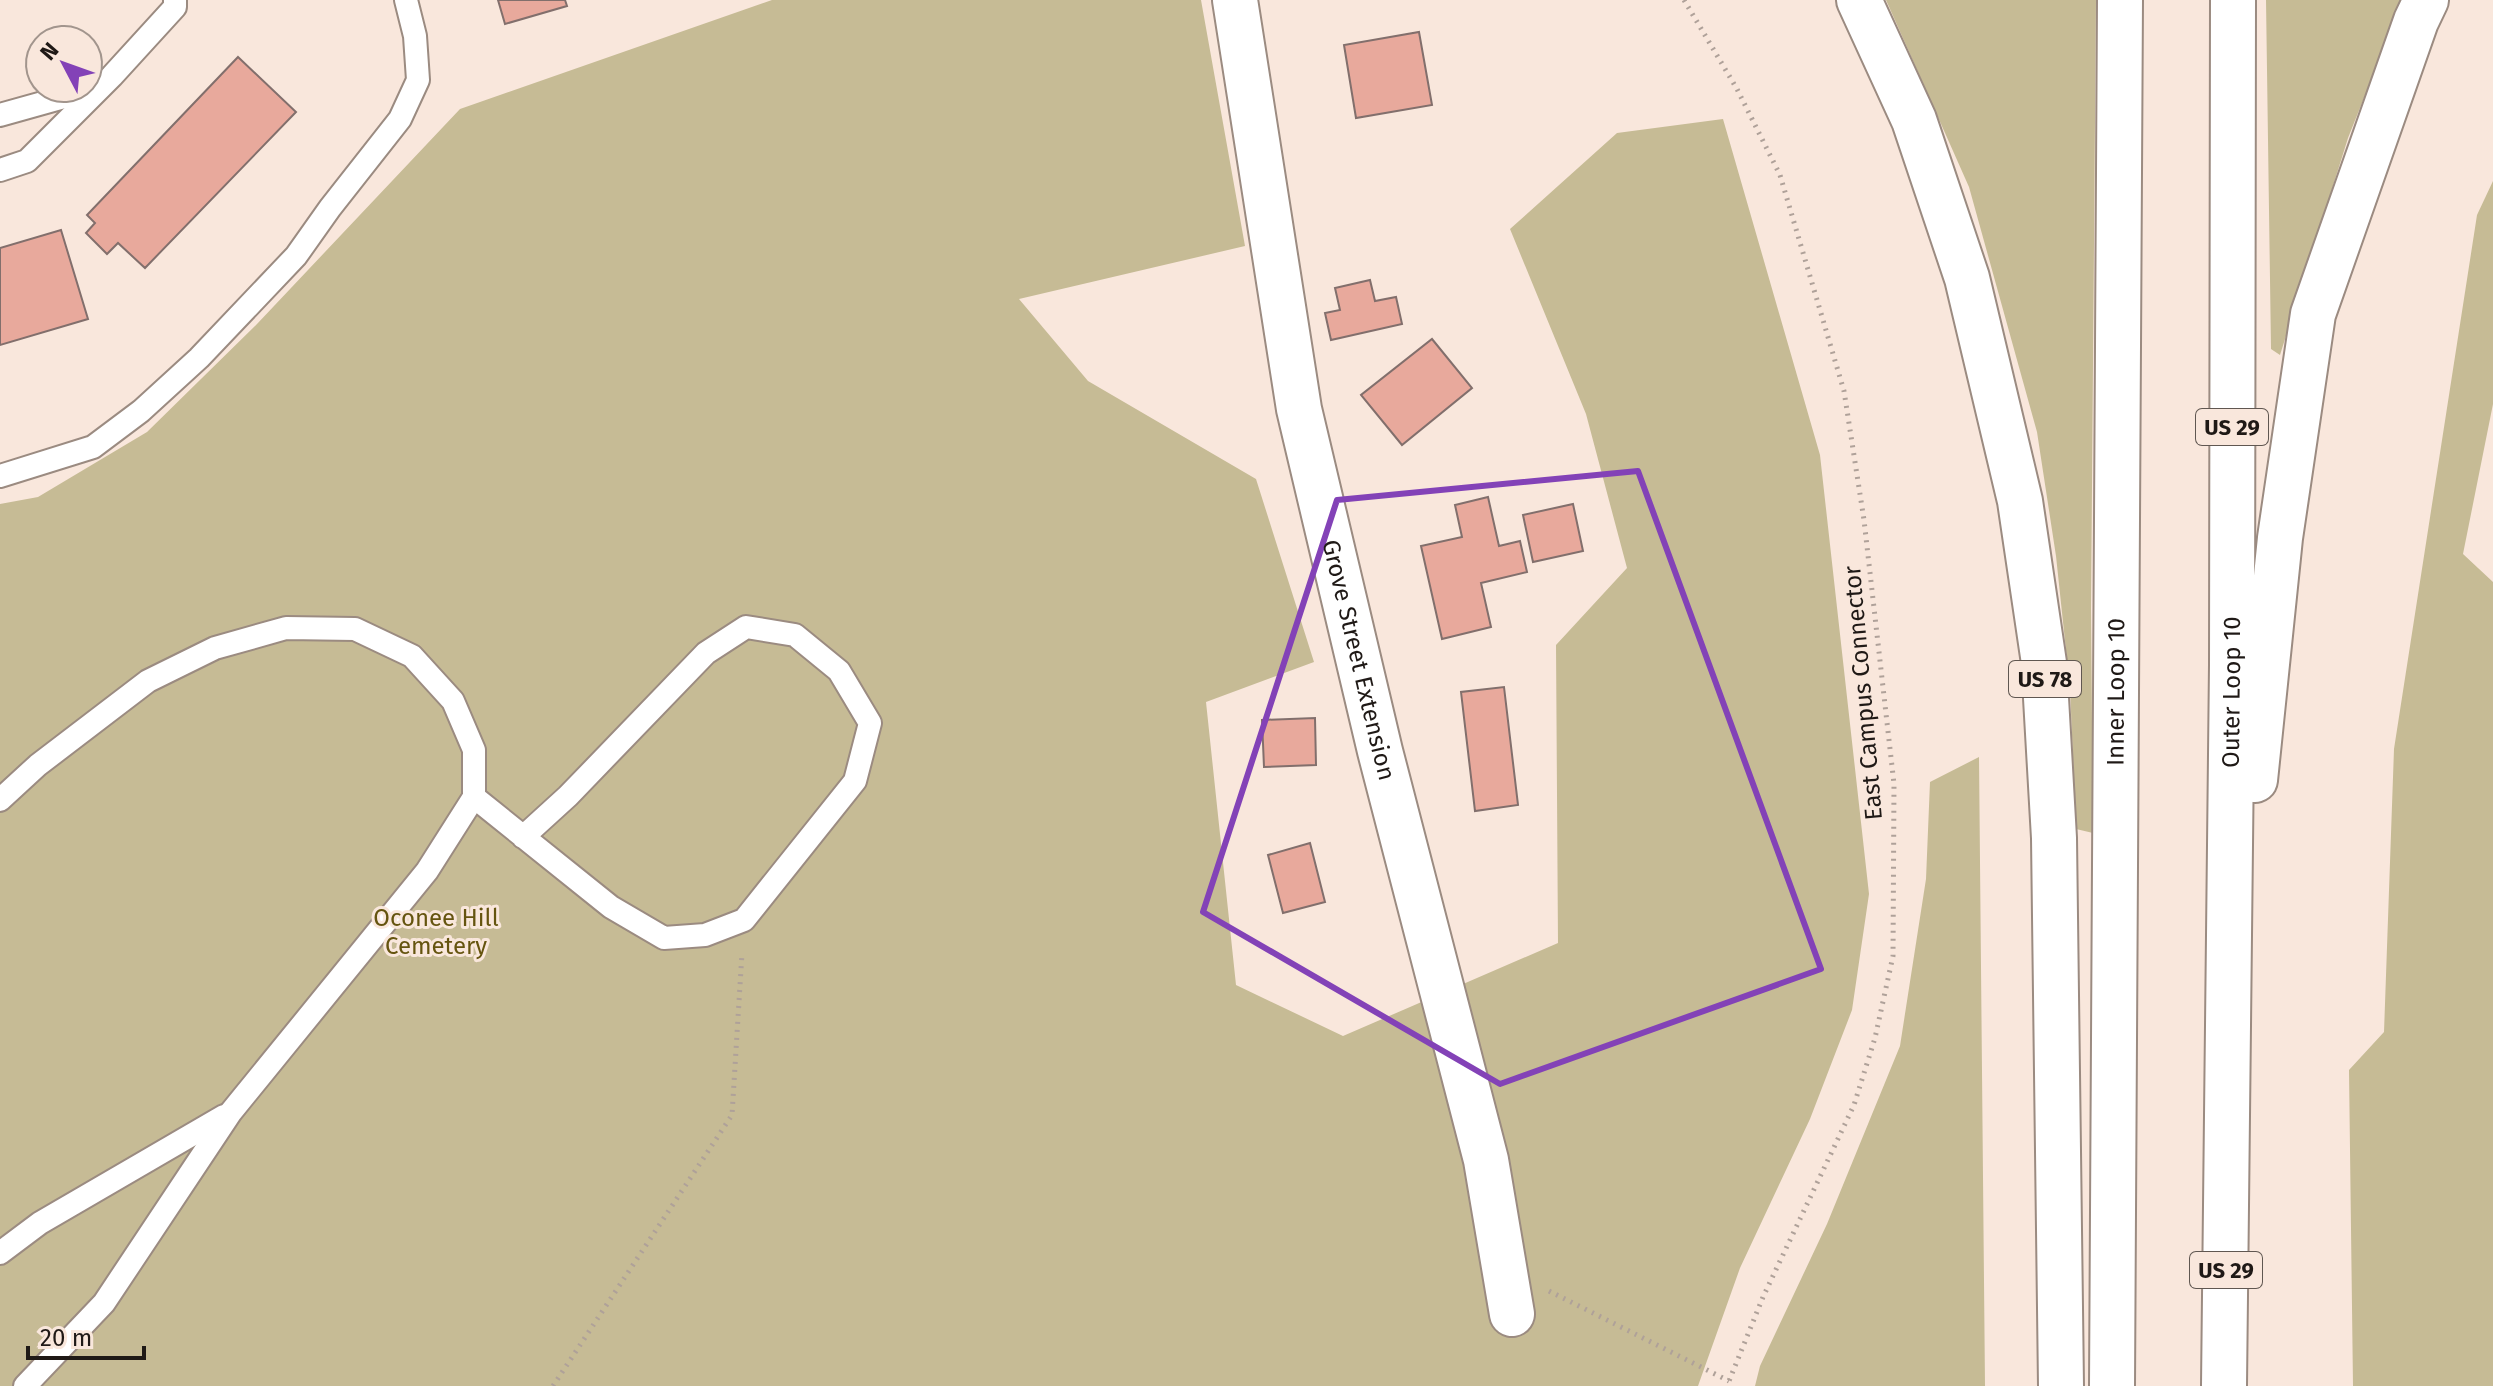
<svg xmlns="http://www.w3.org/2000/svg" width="2493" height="1386" viewBox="0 0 2493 1386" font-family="'Fira Sans',sans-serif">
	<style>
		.green { fill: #c6bb95 }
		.building { fill: #e8a99c; stroke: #826f6c; stroke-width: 2 }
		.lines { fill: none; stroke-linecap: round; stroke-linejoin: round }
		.service-casing { stroke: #9b8b81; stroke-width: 26 }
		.minor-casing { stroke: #9b8b81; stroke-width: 48 }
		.motorway-casing { stroke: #9b8b81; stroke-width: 48 }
		.path { stroke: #afa199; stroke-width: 5; stroke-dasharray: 2 6; stroke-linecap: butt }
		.service { stroke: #fff; stroke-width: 22 }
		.minor { stroke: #fff; stroke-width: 44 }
		.motorway { stroke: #fff; stroke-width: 44 }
		.marked { fill: none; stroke: #8342b7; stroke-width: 6; stroke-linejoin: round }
		.labels { text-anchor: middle; stroke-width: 6; stroke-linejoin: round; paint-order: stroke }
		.shield { fill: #f9e7dc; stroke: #605751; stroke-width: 2 }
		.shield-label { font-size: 22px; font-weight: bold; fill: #1f1916 }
		.street-label { font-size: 24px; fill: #1f1916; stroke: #f9e7dc }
		.park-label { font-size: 24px; fill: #65540f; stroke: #f9e7dc }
	</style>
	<rect width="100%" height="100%" fill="#f9e7dc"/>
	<g class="green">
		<path d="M772,0H1201L1245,246L1019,299L1088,381L1256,479L1314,662L1206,702L1236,985L1343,1036L1558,943L1556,645L1627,568L1586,414L1510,229L1617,133L1723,119L1820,455L1869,894L1852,1010L1810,1119L1740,1268L1698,1386H0V504L38,497L147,432L257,324L460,109Z"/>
		<path d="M1886,0H2096L2091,609L2093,833L2076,829L2070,688L2056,556L2037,432L1969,187Z"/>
		<path d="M2266,0H2403L2348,138L2280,355L2271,349Z"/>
		<path d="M2493,181V404L2463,554L2493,582V1386H2353L2349,1070L2384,1032L2394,749L2477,215Z"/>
		<path d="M1979,757L1985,1386H1755L1760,1366L1827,1224L1900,1046L1926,879L1930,782Z"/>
	</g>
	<g class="building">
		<path d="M498,0H565L567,6L505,24Z"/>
		<path d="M1419,32L1432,105L1356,118L1344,45Z"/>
		<path d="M238,57L296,112L145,268L118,243L107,254L86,233L95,223L87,215Z"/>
		<path d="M61,230L88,319L0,345V248Z"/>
		<path d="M1370,280L1375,301L1396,297L1402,324L1331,340L1325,313L1340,310L1335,288Z"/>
		<path d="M1432,339L1472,388L1402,445L1361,395Z"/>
		<path d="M1488,497L1499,546L1520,541L1527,572L1481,583L1491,627L1442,639L1421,546L1462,537L1455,505Z"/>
		<path d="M1573,504L1583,551L1533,562L1523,515Z"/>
		<path d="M1504,687L1518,805L1475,811L1461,692Z"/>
		<path d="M1315,718L1316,765L1264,767L1262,720Z"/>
		<path d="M1310,843L1325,902L1283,913L1268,855Z"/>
	</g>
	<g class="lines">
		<g class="service-casing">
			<g id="service">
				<path d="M0,115L100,87"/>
				<path d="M0,170L27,161L112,76L175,7V0"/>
				<path d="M0,476L93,447L141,411L199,358L296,256L330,208L400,119L418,80L415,36L406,0"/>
				<path d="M474,797L611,907L664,938L705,935L744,920L855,781L870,723L839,671L795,635L746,627L706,653L568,796L523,837"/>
				<path d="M0,800L38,765L148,681L215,648L286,628L355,629L412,656L453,701L474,750V797L427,871L231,1112L104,1303L25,1386"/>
				<path d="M0,1253L40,1223L224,1116"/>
			</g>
		</g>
		<g class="minor-casing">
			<g id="minor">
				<path id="s1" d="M1235,0L1299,409L1380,751L1486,1160L1512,1314"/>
			</g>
		</g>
		<g class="motorway-casing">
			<g id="motorway">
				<path d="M1859,0L1914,120L1967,278L2020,501L2044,663L2054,838L2061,1386"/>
				<path d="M2255,780L2280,538L2313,314L2416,21L2426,0"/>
				<path id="s2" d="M2112,1386L2120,0"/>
				<path id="s3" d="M2224,1386L2232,665L2233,0"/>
			</g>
		</g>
		<g class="path">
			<path d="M1684,0L1737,89L1780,175L1844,391L1864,520L1894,784L1893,956L1875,1038L1854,1105L1763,1297L1727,1386"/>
			<path d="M1549,1291L1729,1381"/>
			<path d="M553,1386L732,1115L742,953"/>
		</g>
		<use href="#service" class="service"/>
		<use href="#minor" class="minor"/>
		<use href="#motorway" class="motorway"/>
	</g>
	<path class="marked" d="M1638,471L1821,969L1500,1084L1203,912L1337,500Z"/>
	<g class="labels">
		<g class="shield">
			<rect x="2196" y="409" width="72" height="36" rx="6"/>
			<rect x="2009" y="661" width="72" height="36" rx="6"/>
			<rect x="2190" y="1252" width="72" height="36" rx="6"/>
		</g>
		<g class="shield-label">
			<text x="2232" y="435">US 29</text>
			<text x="2045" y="687">US 78</text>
			<text x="2226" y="1278">US 29</text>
		</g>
		<g class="street-label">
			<text dy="8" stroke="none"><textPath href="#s1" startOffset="672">Grove Street Extension</textPath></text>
			<text transform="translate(1863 693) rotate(-95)" y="8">East Campus Connector</text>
			<text dy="8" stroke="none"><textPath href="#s2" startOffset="694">Inner Loop 10</textPath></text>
			<text dy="8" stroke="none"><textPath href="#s3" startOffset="694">Outer Loop 10</textPath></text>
		</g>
		<g class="park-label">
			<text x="436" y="926">Oconee Hill<tspan x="436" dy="28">Cemetery</tspan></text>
		</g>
	</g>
	<g transform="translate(64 64) rotate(311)"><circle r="38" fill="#f9e7dc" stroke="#a2958d" stroke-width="2"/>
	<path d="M0-6L14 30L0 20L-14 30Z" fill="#8342b7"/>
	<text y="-12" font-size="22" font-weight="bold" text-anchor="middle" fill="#1f1916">N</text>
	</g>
	<path d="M28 1346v12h116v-12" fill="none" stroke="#1f1916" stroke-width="4"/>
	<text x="40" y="1346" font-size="24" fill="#1f1916" stroke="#f9e7dc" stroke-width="6" paint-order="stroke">20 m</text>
</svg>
